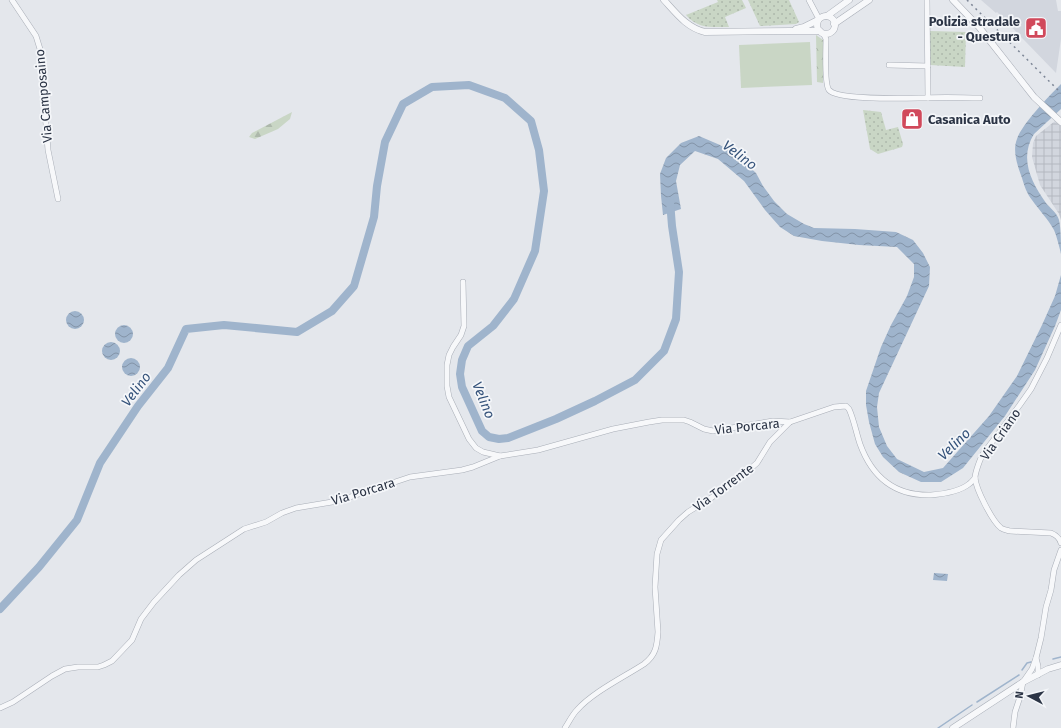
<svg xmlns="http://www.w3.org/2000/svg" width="1061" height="728" viewBox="0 0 1061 728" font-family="'Fira Sans',sans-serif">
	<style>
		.built { fill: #d2d6de }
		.industrial { fill: url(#industrial-grid) }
		.grass { fill: url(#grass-dots) }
		.forest { fill: url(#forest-firs) }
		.park { fill: url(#park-crowns) }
		.garden { fill: #c9d6c5 }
		.water { fill: url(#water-waves) }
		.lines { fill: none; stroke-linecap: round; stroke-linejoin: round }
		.stream { stroke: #9fb4cc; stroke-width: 1.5 }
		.river { stroke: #9fb4cc; stroke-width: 8 }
		.minor-casing { stroke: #a9aeb7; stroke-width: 6 }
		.tertiary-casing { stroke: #a9aeb7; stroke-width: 7 }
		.minor { stroke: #f7f8fa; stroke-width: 5 }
		.tertiary { stroke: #f7f8fa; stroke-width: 6 }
		.rail { stroke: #7d8696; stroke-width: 1.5; stroke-dasharray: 2 4; stroke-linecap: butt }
		.labels { text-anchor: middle; stroke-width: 3.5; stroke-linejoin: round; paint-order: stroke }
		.poi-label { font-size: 13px; font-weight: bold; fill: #2b3445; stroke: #f4f6f9; text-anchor: end }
		.street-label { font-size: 13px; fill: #2b3445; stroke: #f4f6f9 }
		.water-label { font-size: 14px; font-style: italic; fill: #34527a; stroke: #f4f6f9 }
	</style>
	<defs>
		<pattern id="industrial-grid" width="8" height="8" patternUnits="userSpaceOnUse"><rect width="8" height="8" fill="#d2d6de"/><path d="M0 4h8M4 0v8" fill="none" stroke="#b4b8c0"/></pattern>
		<pattern id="grass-dots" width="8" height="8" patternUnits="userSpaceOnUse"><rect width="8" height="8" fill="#c9d6c5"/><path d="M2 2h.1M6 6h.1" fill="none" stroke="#adb8ab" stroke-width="1.8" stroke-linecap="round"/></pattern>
		<pattern id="forest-firs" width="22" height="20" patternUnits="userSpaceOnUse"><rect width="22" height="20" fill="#c9d6c5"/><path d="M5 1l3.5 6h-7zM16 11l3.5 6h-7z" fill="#adb8ab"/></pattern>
		<pattern id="park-crowns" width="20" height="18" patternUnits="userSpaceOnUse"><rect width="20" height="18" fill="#c9d6c5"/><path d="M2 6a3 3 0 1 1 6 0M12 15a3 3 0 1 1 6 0" fill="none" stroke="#adb8ab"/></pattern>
		<pattern id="water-waves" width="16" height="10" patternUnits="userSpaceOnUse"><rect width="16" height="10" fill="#9fb4cc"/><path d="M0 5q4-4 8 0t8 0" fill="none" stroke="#8293a7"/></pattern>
	</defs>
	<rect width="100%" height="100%" fill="#e4e7ec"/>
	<path class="built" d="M981,0H1056L1058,11H1061V39L1056,73L997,12L996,13Z"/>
	<path class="industrial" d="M1055,121L1061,126V220L1059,214L1040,185L1032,157L1033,143L1036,136Z"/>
	<g class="grass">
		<path d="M717,0H742L746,8L725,17L729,27C711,27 698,29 686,15L718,2Z"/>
		<path d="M748,0H789L799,22L796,24L760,26Z"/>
		<path d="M930,31L966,32L965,67L930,65Z"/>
		<path d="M863,110L881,112L886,130L898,127L903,144L902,147L878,154L870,149Z"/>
	</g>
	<path class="forest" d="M292,112L290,119L278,129L255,139L249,137L252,133Z"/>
	<path class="park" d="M816,35L823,40V83L817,82Z"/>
	<path class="garden" d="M810,42L812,85L741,88L739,45Z"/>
	<g class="water">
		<path d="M1061,84V109L1034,134C1019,158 1031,182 1046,203C1050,208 1057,213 1059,220C1061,228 1061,244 1061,254C1059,246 1057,237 1054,230C1048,219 1039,210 1032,200C1027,194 1024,185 1022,178C1018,167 1012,151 1017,139C1022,124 1049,96 1061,84Z"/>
		<path d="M699,136L720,145L737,156L756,173L763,186L774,201L787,214L804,224L814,228L855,229L896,232L913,240L923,253L930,267L929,286L879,393L877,407L879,427L887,446L897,459L924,472L943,468L989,416L1017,376L1042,325L1055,296L1061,275V310L1055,326L1035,370L1005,416L963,468L941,482H921L899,472L883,457L875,444L869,422L866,405V391L881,347L891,325L907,296L914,277V264L897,247L859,245L822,241L794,236L780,227L765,210L744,181L718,159L695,151L680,165L676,181L681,209L663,215L661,196L660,174L666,158L681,143Z"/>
		<circle cx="75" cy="320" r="9"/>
		<circle cx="124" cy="334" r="9"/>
		<circle cx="111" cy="351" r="9"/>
		<circle cx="131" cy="367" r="9"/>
		<path d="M934,573L948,574L947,581L933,580Z"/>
	</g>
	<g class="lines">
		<g class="stream">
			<path d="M1053,659L1061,657"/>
			<path d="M1022,670L1027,663L1031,662"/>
			<path d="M977,702L1019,675"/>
			<path d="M938,728L972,705"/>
		</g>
		<path class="river" d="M0,609L39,567L77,520L100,463L138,406L168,368L186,329L224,325L297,332L332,311L354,286L374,217L377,186L385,142L403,104L432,87L469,85L505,98L531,121L539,150L544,191L535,251L514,299L493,326L468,346L462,360L460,374L462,387L482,431L489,437L499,439L508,438L556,419L595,401L635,380L664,351L676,319L679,272L672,226L670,201"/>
		<g class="minor-casing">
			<g id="minor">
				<path d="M12,0L36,36L40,49L48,150L58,199"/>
				<path d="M809,0L819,19"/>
				<path d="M927,0L928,98"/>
				<path d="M823,33L826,39C826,48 824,84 829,90C838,101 912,98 928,98C946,97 963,98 980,98"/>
				<path d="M889,65L928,66"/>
				<path d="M463,282L464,326L461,335L453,347L449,355L447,365V386L449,397L469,439L476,448L483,452L500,456"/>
				<path d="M1061,325L1047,358L1031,389L1019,406L983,454C980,459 975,473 975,478C976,489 992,521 1001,528C1004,530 1007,530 1010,531L1051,533C1056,535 1059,537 1061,543"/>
				<path d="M1036,658L1038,666V675"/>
				<path d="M0,708L13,702L52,676L65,669L78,667H98L104,665L112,661L132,640L141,619L154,602L179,575L196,560L244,529L266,522L282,513L296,508L332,502L350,497L410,477L462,470L473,467L500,456L538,450L613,429L649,422L662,420H684L690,422L704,429L713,431L773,421L790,422"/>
				<path d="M565,728C569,722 572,715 577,710C593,692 624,677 644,664C656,655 657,646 658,632L655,587L657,554L661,540L679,520L688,512L711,498L750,469L757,463L770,442L790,422L834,407L846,406L849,409C854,420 856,432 860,444C872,477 895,496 931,495C943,494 959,492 969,484C971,483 973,480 975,478"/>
				<path d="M1013,728L1015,712L1020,697L1023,682L1032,669L1036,658L1041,638L1046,607L1051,590L1054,570L1061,550"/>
			</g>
		</g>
		<g class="tertiary-casing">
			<g id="tertiary">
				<path d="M664,0C676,13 687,28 705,32L791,31H820"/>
				<path d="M953,0L979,27L1034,97L1061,122"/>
				<path d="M827,16L849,0"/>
				<circle cx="826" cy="25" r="9"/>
				<path d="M834,24L869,0"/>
				<path d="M796,29L804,27L818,20"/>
				<path d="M953,728L1023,682L1048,669L1061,665"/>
			</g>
		</g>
		<use href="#minor" class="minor"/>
		<use href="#tertiary" class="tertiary"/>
		<path class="rail" d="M967,0L1061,93"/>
	</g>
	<defs>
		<g id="civic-square" transform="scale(1.15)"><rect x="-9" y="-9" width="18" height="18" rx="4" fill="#d1495b" stroke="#f4f6f9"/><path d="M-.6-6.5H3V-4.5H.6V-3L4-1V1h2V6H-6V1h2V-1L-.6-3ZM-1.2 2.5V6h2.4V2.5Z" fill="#fff"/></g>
		<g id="shop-square" transform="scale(1.15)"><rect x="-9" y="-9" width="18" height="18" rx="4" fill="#d1495b" stroke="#f4f6f9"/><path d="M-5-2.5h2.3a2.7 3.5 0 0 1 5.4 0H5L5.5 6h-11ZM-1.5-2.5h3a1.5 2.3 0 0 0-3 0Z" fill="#fff"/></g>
	</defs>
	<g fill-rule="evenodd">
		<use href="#civic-square" x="1036" y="28"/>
		<use href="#shop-square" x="912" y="119"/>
	</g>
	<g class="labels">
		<g class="poi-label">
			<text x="1020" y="26">Polizia stradale<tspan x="1020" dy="15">- Questura</tspan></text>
			<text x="928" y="124" text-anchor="start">Casanica Auto</text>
		</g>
		<g class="street-label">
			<text transform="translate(43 96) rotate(-95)" y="5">Via Camposaino</text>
			<text transform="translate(747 426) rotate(-6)" y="5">Via Porcara</text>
			<text transform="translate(1000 434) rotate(-55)" y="5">Via Criano</text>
			<text transform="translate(723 487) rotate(-36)" y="5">Via Torrente</text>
			<text transform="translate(363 491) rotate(-17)" y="5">Via Porcara</text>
		</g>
		<g class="water-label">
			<text transform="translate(740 155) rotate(37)" y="5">Velino</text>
			<text transform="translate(136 389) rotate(-53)" y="5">Velino</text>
			<text transform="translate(484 400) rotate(68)" y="5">Velino</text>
			<text transform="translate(954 444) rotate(-44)" y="5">Velino</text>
		</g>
	</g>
	<g transform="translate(1029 696) rotate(277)" stroke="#f4f6f9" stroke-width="3" paint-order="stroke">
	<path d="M0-3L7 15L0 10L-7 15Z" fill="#2b3445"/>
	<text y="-6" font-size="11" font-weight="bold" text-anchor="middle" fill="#2b3445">N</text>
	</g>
</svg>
